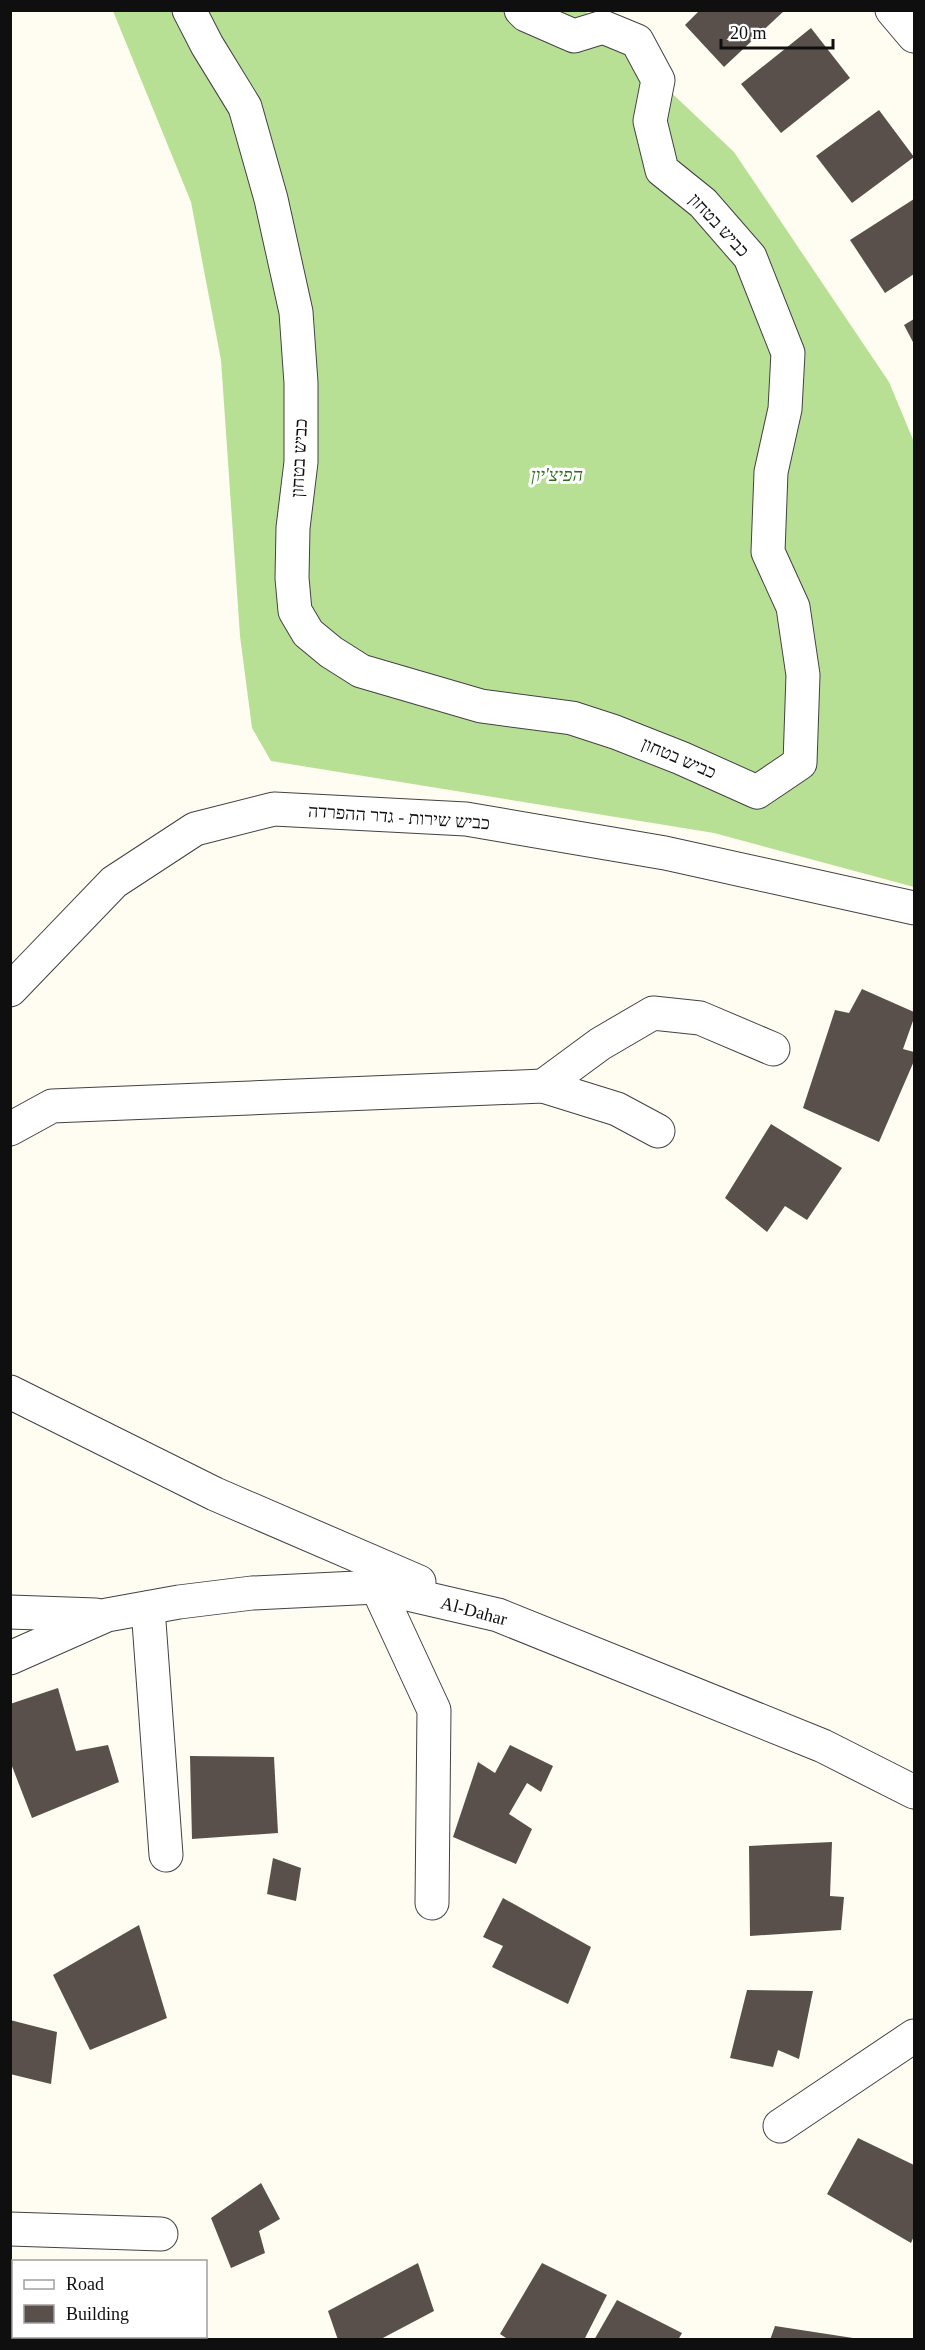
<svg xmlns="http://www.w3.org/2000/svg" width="925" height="2350" viewBox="0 0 925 2350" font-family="'Times New Roman',Heebo,serif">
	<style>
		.forest { fill: #b8e095 }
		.building { fill: #59504b }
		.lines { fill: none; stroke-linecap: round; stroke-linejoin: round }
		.minor-casing { stroke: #424242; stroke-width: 35 }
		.minor { stroke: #fff; stroke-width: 33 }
		.labels { text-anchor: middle; stroke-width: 6; stroke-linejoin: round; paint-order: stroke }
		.street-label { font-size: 18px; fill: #0f0f0f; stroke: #fff }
		.park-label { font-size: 18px; font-style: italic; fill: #2c6d19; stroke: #fff }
	</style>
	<rect width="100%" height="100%" fill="#fffcf2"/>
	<path class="forest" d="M113,11H585L734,152L889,382L914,442V887L714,833L271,761L252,728L240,636L221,360L191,202Z"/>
	<g class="building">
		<path d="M700,10H785L724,67L685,25Z"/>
		<path d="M811,28L850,78L781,133L741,84Z"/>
		<path d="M879,110L914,157L852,203L816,156Z"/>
		<path d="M914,199V274L885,293L850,240Z"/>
		<path d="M914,319V344L904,325Z"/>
		<path d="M862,989L914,1012V1018L903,1049L914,1052V1061L879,1142L803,1108L835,1010L849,1013Z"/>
		<path d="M771,1124L842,1168L807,1220L785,1206L767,1232L725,1198Z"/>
		<path d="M58,1688L76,1751L108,1745L119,1782L32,1818L10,1761V1704Z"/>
		<path d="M510,1745L553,1766L541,1792L527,1783L509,1814L532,1829L516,1864L453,1837L478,1762L495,1773Z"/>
		<path d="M190,1756L274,1757L278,1833L192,1839Z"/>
		<path d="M832,1842L830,1896L844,1897L841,1930L750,1936L749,1846Z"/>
		<path d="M273,1858L301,1868L296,1901L267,1894Z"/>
		<path d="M503,1898L591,1947L568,2004L492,1967L503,1946L483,1937Z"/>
		<path d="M139,1925L167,2018L90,2050L53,1975Z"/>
		<path d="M747,1990L813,1991L799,2059L778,2050L773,2067L730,2058Z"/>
		<path d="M10,2020L57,2032L51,2084L10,2074Z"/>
		<path d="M858,2138L914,2165V2236L911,2243L827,2194Z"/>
		<path d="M261,2183L280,2219L259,2231L265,2253L231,2268L211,2218Z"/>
		<path d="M418,2263L434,2311L379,2340H338L328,2311Z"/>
		<path d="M542,2263L607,2295L584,2340H509L500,2334Z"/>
		<path d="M617,2300L682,2333L678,2340H594Z"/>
		<path d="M775,2326L853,2338V2340H770Z"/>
		<path d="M103,2336H135L134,2340H103Z"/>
	</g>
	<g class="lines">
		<g class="minor-casing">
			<g id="minor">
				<path d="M189,10L207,45L245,107L271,199L296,312L301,383V462L293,528L292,578L295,611L308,633L331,652L361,671L481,706L572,718L615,732L681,758L757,792L800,763L803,675L793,607L768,552L771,472L785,409L788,353L750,257L703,203L662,170L650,121L658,80L637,41L603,27L574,36L526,15L521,10"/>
				<path d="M892,10L914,36"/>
				<path d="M10,990L114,882L195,829L274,809L466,819L665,853L914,908"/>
				<path d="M543,1086L600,1044L653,1013L700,1018L773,1049"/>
				<path d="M10,1129L52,1106L543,1086L617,1109L658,1131"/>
				<path d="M10,1392L215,1494L419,1582"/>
				<path d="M377,1587L434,1710L432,1903"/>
				<path d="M148,1608L166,1855"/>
				<path d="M10,1612L96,1615"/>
				<path d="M10,1658L107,1615L179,1602L252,1593L377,1587L498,1615L823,1746L914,1792"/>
				<path d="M780,2126L914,2036"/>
				<path d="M10,2229L161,2234"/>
			</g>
		</g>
		<use href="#minor" class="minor"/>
	</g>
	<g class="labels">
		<g class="street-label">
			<text transform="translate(719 225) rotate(47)" y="6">כביש בטחון</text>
			<text transform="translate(299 458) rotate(-87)" y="6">כביש בטחון</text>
			<text transform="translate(679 758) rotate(23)" y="6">כביש בטחון</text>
			<text transform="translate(399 817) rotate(4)" y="6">כביש שירות - גדר ההפרדה</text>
			<text transform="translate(474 1611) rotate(15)" y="6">Al-Dahar</text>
		</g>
		<g class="park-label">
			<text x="557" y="481">הפיצ'יון</text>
		</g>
	</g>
	<rect width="925" height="2350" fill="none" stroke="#0f0f0f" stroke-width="24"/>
	<rect x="12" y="2260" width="195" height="78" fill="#ffffff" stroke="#9f9f9f" stroke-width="1.5"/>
	<rect x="24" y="2280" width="30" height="9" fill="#ffffff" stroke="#9f9f9f" stroke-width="1.5"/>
	<text x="66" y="2290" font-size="18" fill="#0f0f0f">Road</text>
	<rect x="24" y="2305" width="30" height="18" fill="#59504b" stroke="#9f9f9f" stroke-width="1.5"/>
	<text x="66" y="2320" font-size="18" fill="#0f0f0f">Building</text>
	<path d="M721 39v9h112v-9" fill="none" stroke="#0f0f0f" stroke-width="3"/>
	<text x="730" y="39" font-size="18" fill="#0f0f0f" stroke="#ffffff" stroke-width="4.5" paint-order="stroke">20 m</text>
</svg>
